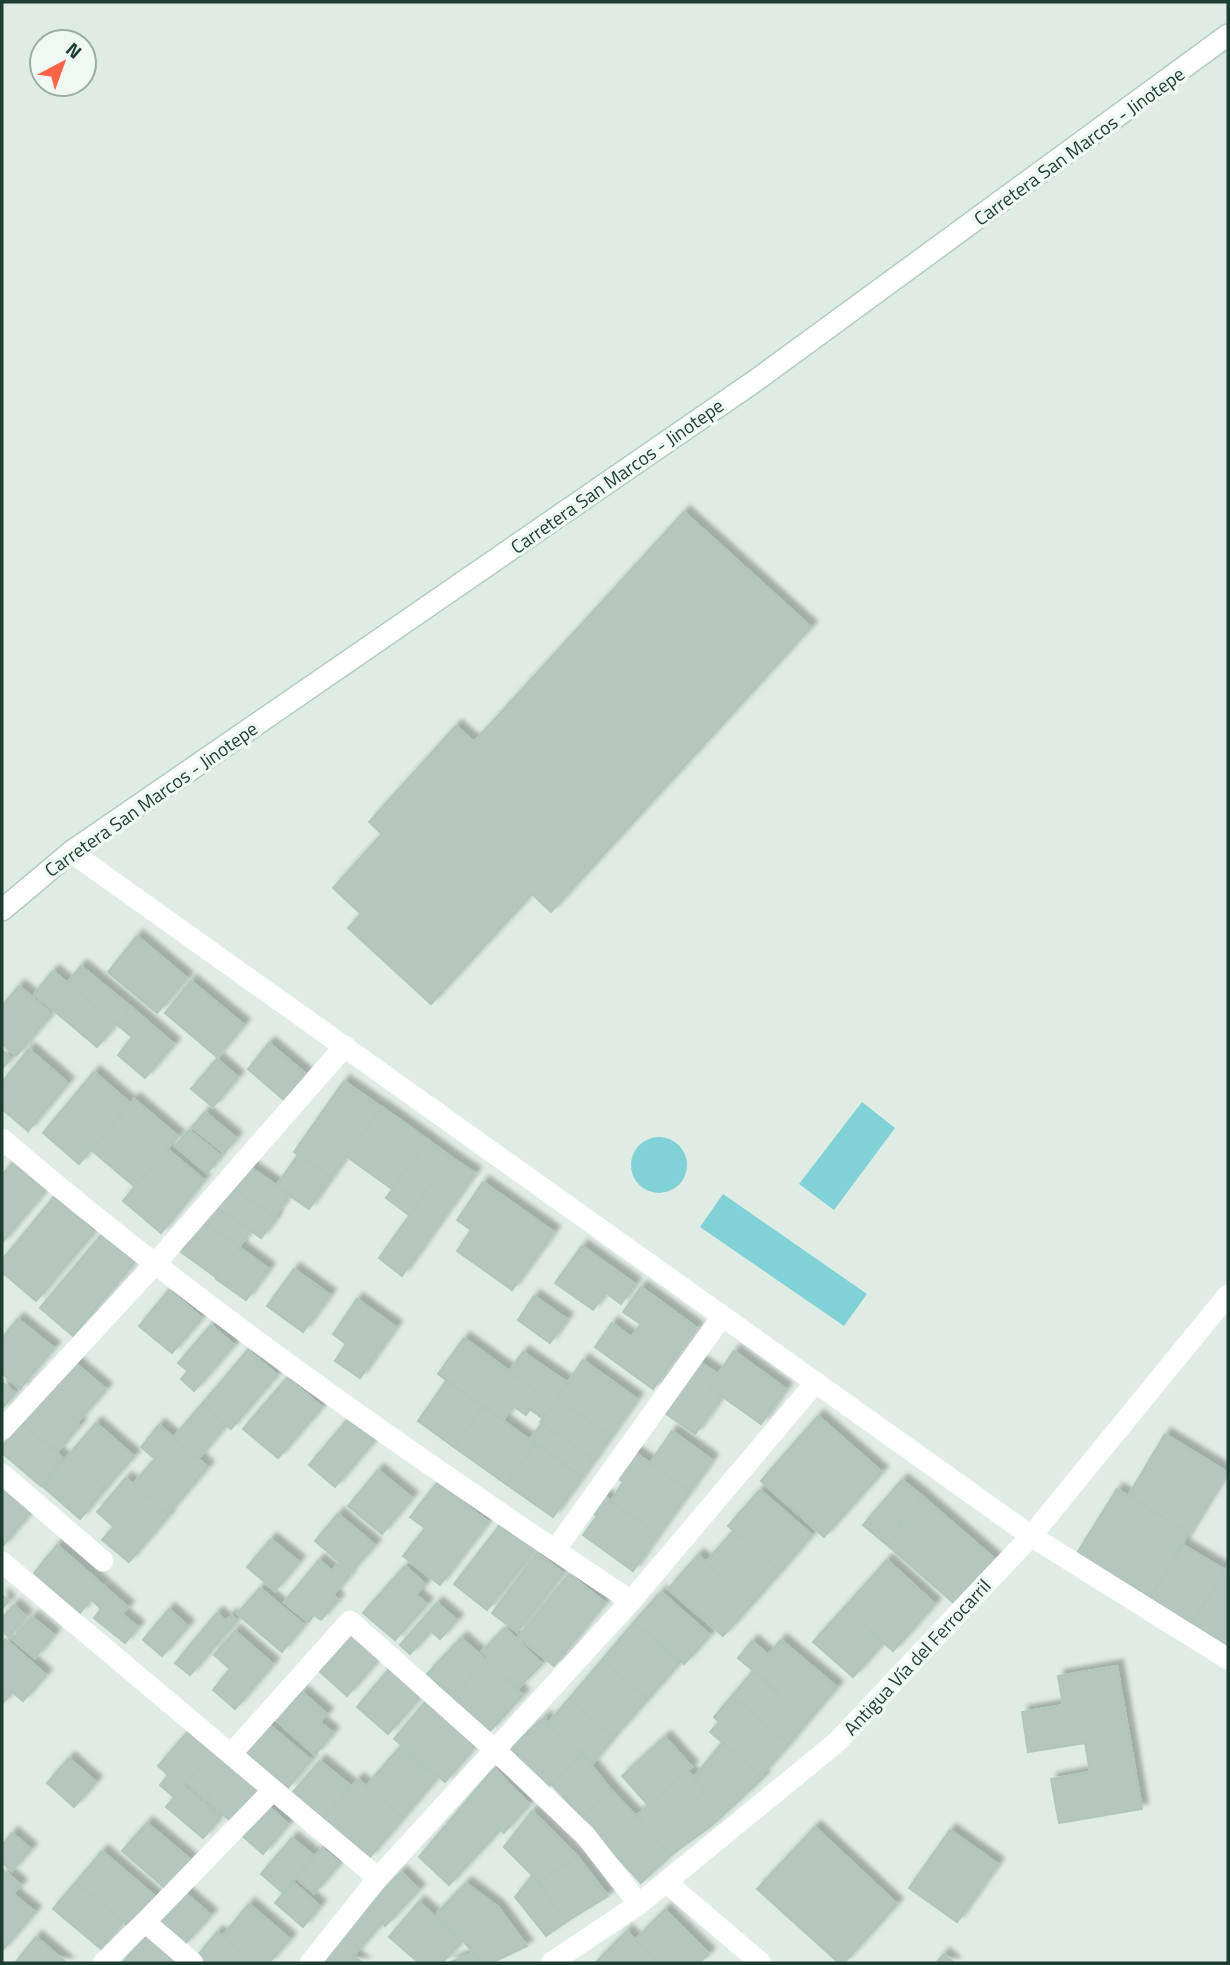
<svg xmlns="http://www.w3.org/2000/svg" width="1230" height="1965" viewBox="0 0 1230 1965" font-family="'Titillium Web',sans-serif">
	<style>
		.water { fill: #81d2d6 }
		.building { fill: #b4c6bd; stroke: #b0c6bb; stroke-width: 2; filter: url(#shadow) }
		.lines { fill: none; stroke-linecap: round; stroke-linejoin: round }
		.secondary-casing { stroke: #b1ccbf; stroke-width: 24 }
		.lane { stroke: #fff; stroke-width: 21 }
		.street { stroke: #fff; stroke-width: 21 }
		.secondary { stroke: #fff; stroke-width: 21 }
		.labels { text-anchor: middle; stroke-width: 7; stroke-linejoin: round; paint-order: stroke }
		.street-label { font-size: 19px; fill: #1e3d32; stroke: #eff8f3 }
	</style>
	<defs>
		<filter id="shadow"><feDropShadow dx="6" dy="-6" stdDeviation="2" flood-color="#0004"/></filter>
	</defs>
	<rect width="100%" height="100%" fill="#deece4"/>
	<g class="water">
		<path d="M862,1102L895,1128L834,1210L799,1184Z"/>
		<circle cx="659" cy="1165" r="28"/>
		<path d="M723,1194L867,1294L844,1326L700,1227Z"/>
	</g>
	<g class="building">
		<path d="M684,512L811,627L551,912L532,894L431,1004L348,928L361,914L333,888L382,834L369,822L456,726L474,742Z"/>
		<path d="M137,936L187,978L157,1013L108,972Z"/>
		<path d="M81,966L131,1007L116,1024L67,983Z"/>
		<path d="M53,971L116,1024L97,1047L34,994Z"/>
		<path d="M191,981L244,1025L217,1057L165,1013Z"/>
		<path d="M19,986L52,1014L16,1056L2,1044V1006Z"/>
		<path d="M131,1007L174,1044L145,1078L118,1055L132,1037L116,1024Z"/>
		<path d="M269,1043L306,1074L284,1100L248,1069Z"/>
		<path d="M29,1049L68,1083L28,1131L2,1109V1082Z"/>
		<path d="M2,1050L11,1058L2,1069Z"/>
		<path d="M217,1059L238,1077L213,1107L191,1089Z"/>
		<path d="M94,1072L130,1103L79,1164L43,1133Z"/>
		<path d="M344,1081L381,1107L331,1178L294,1152Z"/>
		<path d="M134,1099L178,1136L135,1187L91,1150Z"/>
		<path d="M382,1107L428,1140L392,1189L346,1156Z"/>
		<path d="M205,1112L236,1138L224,1153L192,1127Z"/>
		<path d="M189,1130L221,1156L207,1173L175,1146Z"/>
		<path d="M428,1140L451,1157L409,1215L386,1198Z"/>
		<path d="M167,1149L204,1180L161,1233L123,1201Z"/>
		<path d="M298,1155L331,1178L309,1209L276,1186Z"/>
		<path d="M451,1157L475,1173L402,1276L379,1258Z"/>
		<path d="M12,1163L45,1191L2,1243V1175Z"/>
		<path d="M246,1164L290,1195L274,1217L231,1186Z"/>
		<path d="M483,1182L554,1232L512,1290L457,1251L471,1230L457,1220Z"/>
		<path d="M231,1186L276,1218L261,1238L216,1206Z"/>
		<path d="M54,1197L94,1232L36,1301L2,1272V1260Z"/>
		<path d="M216,1206L251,1231L239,1247L204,1223Z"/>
		<path d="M202,1221L239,1247L217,1278L181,1252Z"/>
		<path d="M102,1234L135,1262L73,1336L40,1308Z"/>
		<path d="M582,1246L635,1284L621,1304L606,1293L593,1310L555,1283Z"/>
		<path d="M239,1247L269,1269L246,1300L216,1279Z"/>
		<path d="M294,1269L330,1295L303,1332L267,1306Z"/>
		<path d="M641,1287L697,1328L653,1389L595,1347L612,1323L631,1337L641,1324L623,1312Z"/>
		<path d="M169,1290L202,1318L172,1353L139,1326Z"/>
		<path d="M534,1296L567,1319L550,1343L518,1320Z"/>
		<path d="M357,1299L396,1327L360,1378L335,1361L346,1344L333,1334Z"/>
		<path d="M18,1319L54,1348L20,1389L2,1373V1338Z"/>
		<path d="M211,1325L234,1345L194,1391L181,1379L188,1371L178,1363Z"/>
		<path d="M464,1338L541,1394L526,1415L513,1406L503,1420L438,1374Z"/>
		<path d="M248,1350L277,1375L231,1429L202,1404Z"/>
		<path d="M734,1351L786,1389L761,1424L709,1387Z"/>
		<path d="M523,1352L568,1383L542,1418L530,1409L541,1394L509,1371Z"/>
		<path d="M583,1360L637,1399L611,1436L557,1398Z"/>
		<path d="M697,1360L718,1374L709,1387L722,1397L695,1434L662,1411Z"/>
		<path d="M74,1362L106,1389L77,1423L45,1395Z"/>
		<path d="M287,1378L322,1407L278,1458L243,1429Z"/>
		<path d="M446,1381L483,1406L454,1447L418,1421Z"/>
		<path d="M2,1382L15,1393L2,1409Z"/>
		<path d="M45,1395L80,1425L57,1452L22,1423Z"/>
		<path d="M557,1398L611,1436L594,1460L540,1422Z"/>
		<path d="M202,1404L226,1425L198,1459L173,1438Z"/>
		<path d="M483,1406L535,1444L506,1484L454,1447Z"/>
		<path d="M818,1416L882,1472L824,1537L761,1481Z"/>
		<path d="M348,1419L374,1441L335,1487L309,1465Z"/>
		<path d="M22,1423L64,1459L41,1486L2,1453V1446Z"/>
		<path d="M96,1423L134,1456L105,1489L67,1457Z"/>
		<path d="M542,1423L594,1460L582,1477L530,1439Z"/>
		<path d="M159,1425L208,1467L168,1514L133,1484L155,1459L141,1447Z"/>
		<path d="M672,1431L712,1460L690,1491L650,1463Z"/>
		<path d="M1165,1434L1227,1472L1189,1533L1128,1496Z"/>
		<path d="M535,1444L582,1477L553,1517L506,1484Z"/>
		<path d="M630,1449L690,1491L658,1535L611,1501L623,1482L613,1475Z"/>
		<path d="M67,1457L105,1489L80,1519L42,1486Z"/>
		<path d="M378,1470L412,1498L382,1534L348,1506Z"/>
		<path d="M126,1478L169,1515L129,1562L102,1540L114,1527L97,1512Z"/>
		<path d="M902,1480L922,1496L898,1525L902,1528L887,1545L863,1525Z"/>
		<path d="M437,1483L488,1522L440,1585L403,1556L425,1528L410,1517Z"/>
		<path d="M2,1487L31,1512L2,1547Z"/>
		<path d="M1117,1489L1189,1533L1150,1598L1077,1553Z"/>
		<path d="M760,1490L812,1535L780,1572L728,1526Z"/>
		<path d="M600,1493L658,1535L633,1571L583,1535L597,1516L588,1509Z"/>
		<path d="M922,1496L996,1560L956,1605L887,1545L902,1528L898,1525Z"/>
		<path d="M338,1514L375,1545L351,1572L315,1541Z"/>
		<path d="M500,1525L534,1551L487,1610L454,1584Z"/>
		<path d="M733,1531L780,1572L753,1603L706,1562Z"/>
		<path d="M271,1539L299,1562L275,1591L247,1567Z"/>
		<path d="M57,1545L103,1585L80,1613L34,1573Z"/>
		<path d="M1183,1545L1225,1570L1192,1624L1150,1598Z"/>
		<path d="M537,1553L563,1573L517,1632L492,1613Z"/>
		<path d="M698,1555L753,1603L723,1636L668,1589Z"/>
		<path d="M319,1560L332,1571L337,1564L350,1575L333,1595L338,1600L321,1620L314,1615L308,1622L284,1602Z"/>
		<path d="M887,1560L935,1604L893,1651L844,1608Z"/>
		<path d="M1228,1565V1646L1192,1624Z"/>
		<path d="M405,1566L425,1584L416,1595L427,1604L395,1640L363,1613Z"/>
		<path d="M569,1574L605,1603L554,1666L518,1637Z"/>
		<path d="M105,1587L128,1607L122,1614L138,1627L125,1643L94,1618L101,1609L93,1601Z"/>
		<path d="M260,1588L304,1625L282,1652L237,1614Z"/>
		<path d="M661,1592L710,1635L684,1664L634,1622Z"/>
		<path d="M2,1595L9,1601L2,1609Z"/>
		<path d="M437,1603L457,1620L440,1639L431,1631L410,1654L400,1645Z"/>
		<path d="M14,1605L26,1616L9,1637L2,1631V1618Z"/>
		<path d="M844,1608L883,1643L853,1677L813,1642Z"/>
		<path d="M169,1609L188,1626L162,1656L143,1640Z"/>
		<path d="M217,1613L226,1621L231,1615L237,1620L190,1675L175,1663Z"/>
		<path d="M32,1617L54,1635L35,1658L12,1639Z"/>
		<path d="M634,1622L680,1662L648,1699L602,1660Z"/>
		<path d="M505,1628L542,1664L518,1688L482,1651Z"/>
		<path d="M235,1631L273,1664L235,1709L213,1690L230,1669L214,1655Z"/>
		<path d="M352,1633L380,1658L347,1696L319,1671Z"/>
		<path d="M461,1638L486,1660L452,1697L427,1674Z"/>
		<path d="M5,1639L46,1675L23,1701L12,1692L2,1704V1643Z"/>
		<path d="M781,1640L837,1687L807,1722L777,1697L780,1693L738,1658L752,1641L768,1655Z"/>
		<path d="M486,1660L523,1695L490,1731L452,1697Z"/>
		<path d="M602,1660L648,1699L614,1737L569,1699Z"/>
		<path d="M1117,1666L1142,1809L1059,1823L1051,1779L1090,1772L1085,1743L1028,1752L1022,1712L1063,1705L1058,1676Z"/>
		<path d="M390,1668L422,1695L388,1734L357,1707Z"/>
		<path d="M753,1671L807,1722L789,1744L732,1696Z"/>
		<path d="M302,1692L327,1714L320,1722L333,1733L315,1755L277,1721Z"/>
		<path d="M732,1696L789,1744L761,1776L710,1732L719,1722L714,1717Z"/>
		<path d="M569,1699L614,1737L593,1763L547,1724Z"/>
		<path d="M426,1701L477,1744L445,1782L394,1739Z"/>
		<path d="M545,1717L547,1724L583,1755L547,1788L510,1748Z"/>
		<path d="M268,1724L311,1760L288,1788L245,1751Z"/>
		<path d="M191,1728L215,1749L174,1797L160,1785L168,1775L158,1766Z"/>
		<path d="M665,1737L692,1767L649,1806L622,1776Z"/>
		<path d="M722,1743L763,1778L711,1826L691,1804L706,1791L694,1777Z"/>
		<path d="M400,1747L437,1778L403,1818L366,1786Z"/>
		<path d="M215,1749L235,1766L206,1800L186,1783Z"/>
		<path d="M583,1755L612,1791L582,1817L551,1784Z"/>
		<path d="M69,1758L96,1782L74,1807L47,1783Z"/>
		<path d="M320,1761L351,1786L323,1818L293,1792Z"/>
		<path d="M235,1766L262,1789L233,1823L206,1800Z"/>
		<path d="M494,1768L529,1804L504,1833L468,1799Z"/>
		<path d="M688,1771L706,1791L691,1804L711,1826L671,1855L636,1816Z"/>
		<path d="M358,1779L403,1818L369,1858L323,1818Z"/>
		<path d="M184,1786L221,1817L203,1838L166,1807Z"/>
		<path d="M612,1791L636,1816L605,1844L582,1817Z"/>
		<path d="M468,1799L500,1830L449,1885L419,1857Z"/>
		<path d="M265,1803L288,1824L263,1854L239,1833Z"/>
		<path d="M532,1811L578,1857L539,1882L504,1847Z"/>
		<path d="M636,1816L671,1855L641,1883L605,1844Z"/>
		<path d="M147,1823L191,1860L166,1889L122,1851Z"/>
		<path d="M815,1827L897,1904L844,1963H839L757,1889Z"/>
		<path d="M950,1830L998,1864L957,1922L909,1888Z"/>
		<path d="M12,1833L31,1849L12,1871L2,1862V1845Z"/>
		<path d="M292,1838L314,1856L283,1893L261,1874Z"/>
		<path d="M322,1848L340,1863L314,1893L296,1878Z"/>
		<path d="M102,1851L156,1897L130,1928L76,1882Z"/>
		<path d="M578,1857L608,1896L566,1922L539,1882Z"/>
		<path d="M2,1869L21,1885L13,1894L35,1912L2,1951Z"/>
		<path d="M401,1872L419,1890L385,1926L367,1907Z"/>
		<path d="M533,1875L566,1922L546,1936L515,1897Z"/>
		<path d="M76,1882L123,1922L101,1949L53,1909Z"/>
		<path d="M293,1882L320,1906L303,1927L275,1903Z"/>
		<path d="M466,1883L498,1907L527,1946L491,1963H483L437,1913Z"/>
		<path d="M183,1891L211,1915L184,1945L156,1922Z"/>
		<path d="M419,1902L463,1941L442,1963H419L389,1937Z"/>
		<path d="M249,1904L290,1939L269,1963H248L220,1939Z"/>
		<path d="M367,1907L383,1922L360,1948L343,1934Z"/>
		<path d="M665,1910L709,1954L699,1963H658L635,1940Z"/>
		<path d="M627,1931L635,1940L658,1963H625L610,1948Z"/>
		<path d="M150,1932L181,1959L177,1963H122Z"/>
		<path d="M217,1932L252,1961L250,1963H206L197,1956Z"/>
		<path d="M343,1934L360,1948L348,1963H322Z"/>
		<path d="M36,1937L67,1963H15Z"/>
		<path d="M610,1948L625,1963H595Z"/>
		<path d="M473,1953L483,1963H448Z"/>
		<path d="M944,1954L954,1963H936Z"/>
		<path d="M354,1956L363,1963H348Z"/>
	</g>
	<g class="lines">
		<g class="secondary-casing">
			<path id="secondary" d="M2,910L71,852L755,381L1228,35"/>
		</g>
		<g class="lane">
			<path d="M2,1474L103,1561"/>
			<path d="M555,1550L721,1318"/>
			<path d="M232,1753L350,1621L495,1750"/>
			<path d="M103,1963L145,1922"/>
			<path d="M193,1963L145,1922L272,1791"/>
		</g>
		<g class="street">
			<path d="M71,852L1031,1536L1228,1659"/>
			<path d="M2,1139C199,1308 415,1457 631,1601"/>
			<path d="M2,1430L154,1265L345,1046"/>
			<path d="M2,1562L378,1878"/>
			<path d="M495,1750L585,1835L639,1904"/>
			<path d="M666,1882L761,1963"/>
			<path d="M310,1963L378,1878L631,1601L816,1382"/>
			<path d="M551,1963L639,1904L837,1742L1031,1536L1228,1295"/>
		</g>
		<use href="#secondary" class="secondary"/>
	</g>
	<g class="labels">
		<g class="street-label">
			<text transform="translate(1079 146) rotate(-36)" y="7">Carretera San Marcos - Jinotepe</text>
			<text transform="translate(617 476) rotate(-35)" y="7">Carretera San Marcos - Jinotepe</text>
			<text transform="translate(151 799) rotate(-35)" y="7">Carretera San Marcos - Jinotepe</text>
			<text transform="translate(917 1657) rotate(-47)" y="7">Antigua Vía del Ferrocarril</text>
		</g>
	</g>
	<rect width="1230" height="1965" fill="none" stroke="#1e3d32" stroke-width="7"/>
	<g transform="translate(63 63) rotate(41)"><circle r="33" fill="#eff8f3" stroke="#9bada6" stroke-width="2"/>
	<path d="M0-5L12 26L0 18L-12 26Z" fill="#ff6449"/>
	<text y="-10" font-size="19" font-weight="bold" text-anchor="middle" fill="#1e3d32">N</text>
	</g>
</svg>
